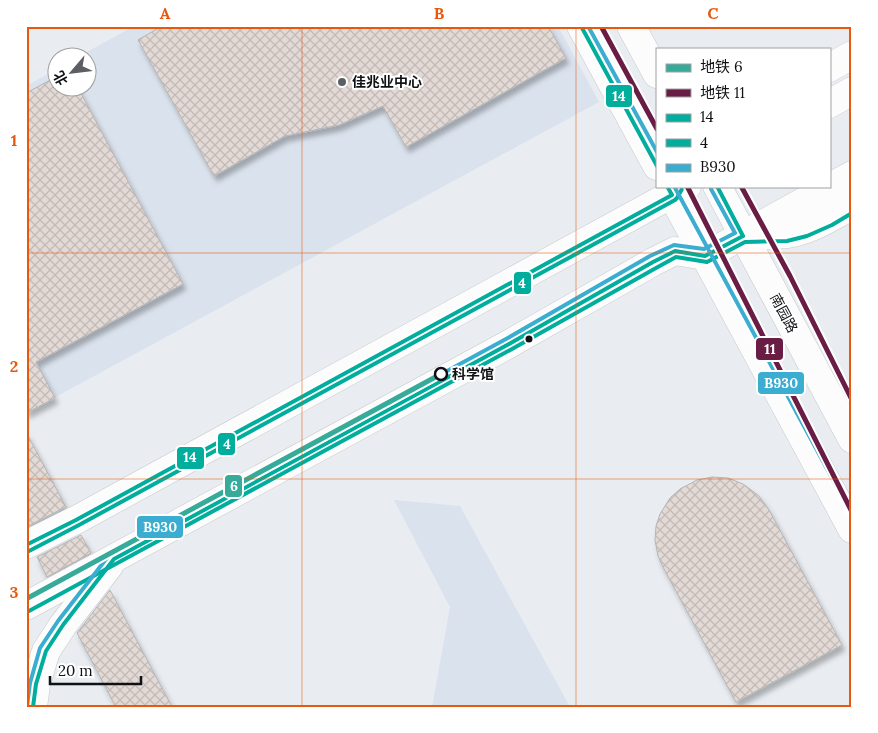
<svg xmlns="http://www.w3.org/2000/svg" width="878" height="733" viewBox="0 0 878 733" font-family="Lora,'Noto Sans SC',serif">
	<style>
		.built { fill: #dae2ed }
		.building { fill: url(#building-cross-hatch); stroke: #b4b4b6; filter: url(#shadow) }
		.lines { fill: none; stroke-linecap: round; stroke-linejoin: round }
		.minor-casing { stroke: #c7cacd; stroke-width: 29 }
		.major-casing { stroke: #c7cacd; stroke-width: 29 }
		.minor { stroke: #fcfcfd; stroke-width: 28 }
		.major { stroke: #fcfcfd; stroke-width: 28 }
		.bus-1-casing { stroke: #fff; stroke-width: 8 }
		.bus-2-casing { stroke: #fff; stroke-width: 8 }
		.bus-3-casing { stroke: #fff; stroke-width: 8 }
		.bus-1 { stroke: #01ad9c; stroke-width: 4 }
		.bus-2 { stroke: #01ad9c; stroke-width: 4 }
		.bus-3 { stroke: #3badd0; stroke-width: 4 }
		.metro-1-casing { stroke: #fff; stroke-width: 9 }
		.metro-2-casing { stroke: #fff; stroke-width: 9 }
		.metro-1 { stroke: #36ab99; stroke-width: 5 }
		.metro-2 { stroke: #6a1d44; stroke-width: 5 }
		.grid { fill: none; stroke: #e8590c; stroke-width: 1; stroke-opacity: 0.55 }
		.poi-dot { fill: #5b5e62; stroke: #fff; stroke-width: 2 }
		.bus-dot { fill: #0f1114; stroke: #fff; stroke-width: 2 }
		.stop-dot { fill: #fff; stroke: #0f1114; stroke-width: 2.5 }
		.labels { text-anchor: middle; stroke-width: 4; stroke-linejoin: round; paint-order: stroke }
		.poi-label { font-size: 14px; font-weight: bold; fill: #0f1114; stroke: #fff; text-anchor: start }
		.street-label { font-size: 14px; fill: #0f1114; stroke: #fff }
		.stop-label { font-size: 14px; font-weight: bold; fill: #0f1114; stroke: #fff; text-anchor: start }
		.line-badge { stroke: #fff; stroke-width: 2 }
		.badge-label { font-size: 14px; text-anchor: middle; font-weight: bold; fill: #fff }
		.neatline { fill: none; stroke: #e8590c; stroke-width: 2 }
		.grid-label { font-size: 16px; text-anchor: middle; font-weight: bold; fill: #e8590c }
	</style>
	<defs>
		<pattern id="building-cross-hatch" width="8" height="8" patternUnits="userSpaceOnUse" patternTransform="scale(1.25)"><rect width="8" height="8" fill="#e3dad6"/><path d="M0 0l8 8M0 8l8-8" fill="none" stroke="#c2bab7"/></pattern>
		<filter id="shadow"><feDropShadow dx="3" dy="5.5" stdDeviation="2.5" flood-color="#0004"/></filter>
	</defs>
	<rect width="100%" height="100%" fill="#e9edf2"/>
	<g class="built">
		<path d="M134,26H558L599,102L26,413V86L57,69L58,88H88V58L78,57Z"/>
		<path d="M394,500L460,506L570,707H432L450,607Z"/>
	</g>
	<g class="building">
		<path d="M162,26H548L566,58L406,147L383,106L339,125L285,136L214,176L138,40Z"/>
		<path d="M58,76V88H78L183,284L36,362L55,398L26,413V93Z"/>
		<path d="M26,432L66,507L26,527Z"/>
		<path d="M712,477L728,478L743,484L759,496L769,510L842,645L736,702L663,567L658,556L655,540L656,526L660,514L670,498L680,489L697,480Z"/>
		<path d="M81,535L91,553L47,577L37,557Z"/>
		<path d="M110,590L172,707H116L77,633Z"/>
	</g>
	<g class="lines">
		<g class="minor-casing">
			<g id="minor">
				<path d="M581,26L657,166"/>
				<path d="M631,26L657,74"/>
			</g>
		</g>
		<g class="major-casing">
			<g id="major">
				<path d="M829,68L852,55"/>
				<path d="M829,104L852,91"/>
				<path d="M717,186L852,439"/>
				<path d="M672,195L852,529"/>
				<path d="M747,236C760,235 774,236 787,234C810,231 831,217 852,206"/>
				<path d="M26,545L76,520L687,186"/>
				<path d="M26,606L509,344L653,262L675,251L705,256L852,175"/>
				<path d="M33,707L36,684L46,651L63,625L109,566"/>
			</g>
		</g>
		<use href="#minor" class="minor"/>
		<use href="#major" class="major"/>
		<g class="bus-1-casing">
			<g id="bus-1">
				<path d="M581,26L657,166"/>
				<path d="M26,545L76,520L672,195L667,186"/>
				<path d="M33,707L36,684L46,651L63,625L114,559L509,344L653,262L675,251L705,256L743,236L717,186"/>
			</g>
		</g>
		<g class="bus-2-casing">
			<g id="bus-2">
				<path d="M29,551L79,525L675,200L677,198L682,189"/>
				<path d="M29,611L512,349L656,268L676,257L707,262L745,242L787,241L807,236L832,225L852,213"/>
			</g>
		</g>
		<g class="bus-3-casing">
			<g id="bus-3">
				<path d="M588,26L657,152"/>
				<path d="M674,186L852,515"/>
				<path d="M27,706L30,683L40,648L58,621L110,554L506,339L650,256L674,245L704,249L735,233L711,189"/>
			</g>
		</g>
		<use href="#bus-1" class="bus-1"/>
		<use href="#bus-2" class="bus-2"/>
		<use href="#bus-3" class="bus-3"/>
		<g class="metro-1-casing">
			<path id="metro-1" d="M26,599L441,374"/>
		</g>
		<g class="metro-2-casing">
			<g id="metro-2">
				<path d="M601,26L657,129"/>
				<path d="M687,186L852,512"/>
				<path d="M741,186L790,276L852,400"/>
			</g>
		</g>
		<use href="#metro-1" class="metro-1"/>
		<use href="#metro-2" class="metro-2"/>
	</g>
	<path class="grid" d="M302,26V707M576,26V707M26,253H852M26,479H852"/>
	<circle class="poi-dot" cx="342" cy="82" r="5"/>
	<circle class="bus-dot" cx="529" cy="339" r="4.5"/>
	<circle class="stop-dot" cx="441" cy="374" r="6"/>
	<g class="labels">
		<g class="poi-label">
			<text x="352" y="87">佳兆业中心</text>
		</g>
		<g class="street-label">
			<text transform="translate(784 313) rotate(62)" y="5">南园路</text>
		</g>
		<g class="stop-label">
			<text x="452" y="379">科学馆</text>
		</g>
	</g>
	<g class="line-badge">
		<rect x="605" y="84" width="28" height="24" rx="5" fill="#01ad9c"/>
		<rect x="513" y="271" width="19" height="24" rx="5" fill="#01ad9c"/>
		<rect x="755" y="337" width="29" height="24" rx="5" fill="#6a1d44"/>
		<rect x="757" y="371" width="48" height="24" rx="5" fill="#3badd0"/>
		<rect x="217" y="432" width="19" height="24" rx="5" fill="#01ad9c"/>
		<rect x="176" y="446" width="29" height="24" rx="5" fill="#01ad9c"/>
		<rect x="224" y="474" width="19" height="24" rx="5" fill="#36ab99"/>
		<rect x="136" y="515" width="48" height="24" rx="5" fill="#3badd0"/>
	</g>
	<g class="badge-label">
		<text x="619" y="101">14</text>
		<text x="522" y="288">4</text>
		<text x="770" y="354">11</text>
		<text x="781" y="388">B930</text>
		<text x="227" y="449">4</text>
		<text x="190" y="462">14</text>
		<text x="234" y="491">6</text>
		<text x="160" y="532">B930</text>
	</g>
	<rect width="878" height="733" fill="none" stroke="#ffffff" stroke-width="55"/>
	<rect x="656" y="48" width="175" height="140" fill="#ffffff" stroke="#9fa0a1"/>
	<rect x="666" y="64" width="25" height="8" fill="#36ab99" stroke="#9fa0a1"/>
	<text x="700" y="72" font-size="15" fill="#0f1114">地铁 6</text>
	<rect x="666" y="89" width="25" height="8" fill="#6a1d44" stroke="#9fa0a1"/>
	<text x="700" y="98" font-size="15" fill="#0f1114">地铁 11</text>
	<rect x="666" y="114" width="25" height="8" fill="#01ad9c" stroke="#9fa0a1"/>
	<text x="700" y="122" font-size="15" fill="#0f1114">14</text>
	<rect x="666" y="139" width="25" height="8" fill="#01ad9c" stroke="#9fa0a1"/>
	<text x="700" y="148" font-size="15" fill="#0f1114">4</text>
	<rect x="666" y="164" width="25" height="8" fill="#3badd0" stroke="#9fa0a1"/>
	<text x="700" y="172" font-size="15" fill="#0f1114">B930</text>
	<g transform="translate(72 72) rotate(242)"><circle r="24" fill="#ffffff" stroke="#9fa0a1"/>
	<path d="M0-4L9 19L0 12L-9 19Z" fill="#5b5e62"/>
	<text y="-8" font-size="14" font-weight="bold" text-anchor="middle" fill="#0f1114">北</text>
	</g>
	<path d="M50 676v8h91v-8" fill="none" stroke="#0f1114" stroke-width="2.5"/>
	<text x="58" y="676" font-size="15" fill="#0f1114" stroke="#ffffff" stroke-width="4" paint-order="stroke">20 m</text>
	<rect x="28" y="28" width="822" height="678" class="neatline"/>
	<g class="grid-label">
		<text x="165" y="19">A</text>
		<text x="439" y="19">B</text>
		<text x="713" y="19">C</text>
		<text x="14" y="146">1</text>
		<text x="14" y="372">2</text>
		<text x="14" y="598">3</text>
	</g>
</svg>
